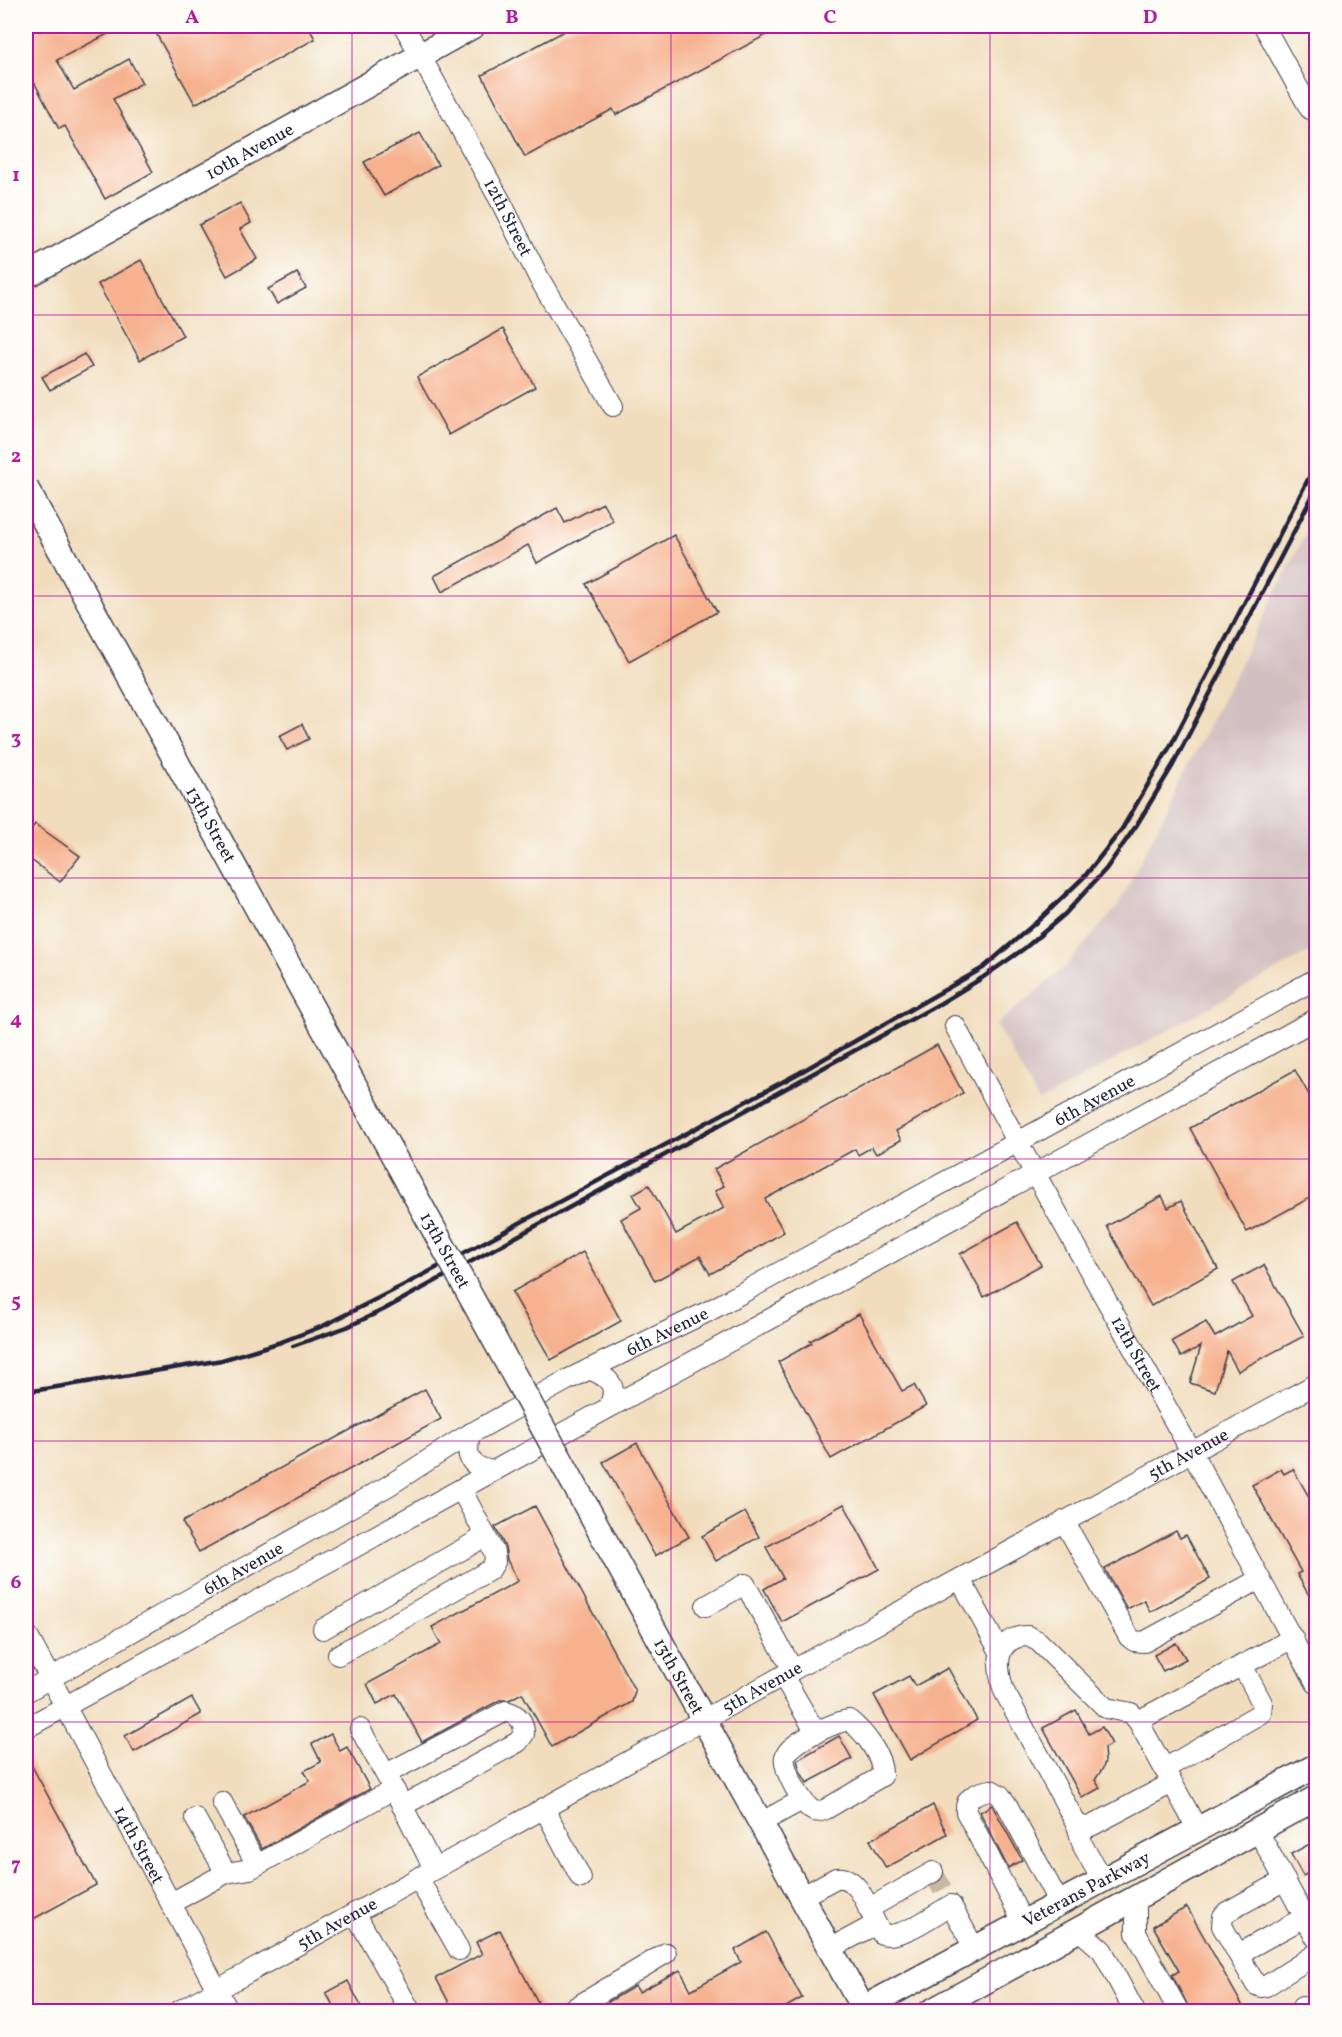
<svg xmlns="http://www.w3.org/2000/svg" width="1342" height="2037" viewBox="0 0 1342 2037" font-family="Vollkorn,serif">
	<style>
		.industrial { fill: #d2bfbf }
		.building { fill: #f6b18e }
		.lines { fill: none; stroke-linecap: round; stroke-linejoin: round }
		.minor-tunnel { stroke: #c8b8a3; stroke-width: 20; stroke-dasharray: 20 10; stroke-linecap: butt }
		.minor-casing { stroke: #413e4e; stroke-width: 22 }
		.major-casing { stroke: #413e4e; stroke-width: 27 }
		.minor { stroke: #fff; stroke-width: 20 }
		.major { stroke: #fff; stroke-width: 24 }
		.rail { stroke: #22223b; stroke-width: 4.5 }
		.major-bridge-casing { stroke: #413e4e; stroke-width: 27; stroke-linecap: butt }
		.major-bridge { stroke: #fff; stroke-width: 24 }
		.grid { fill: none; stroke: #b5179e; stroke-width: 1.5; stroke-opacity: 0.55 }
		.labels { text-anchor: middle; stroke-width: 5; stroke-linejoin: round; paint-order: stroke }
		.street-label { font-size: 18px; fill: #22223b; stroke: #fdfcf7 }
		.neatline { fill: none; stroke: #b5179e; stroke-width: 2 }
		.grid-label { font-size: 20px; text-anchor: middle; font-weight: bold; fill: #b5179e }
	</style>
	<rect width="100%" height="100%" fill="#fdfcf7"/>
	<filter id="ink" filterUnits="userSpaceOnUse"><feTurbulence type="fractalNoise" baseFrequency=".0167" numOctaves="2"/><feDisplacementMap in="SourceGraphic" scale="12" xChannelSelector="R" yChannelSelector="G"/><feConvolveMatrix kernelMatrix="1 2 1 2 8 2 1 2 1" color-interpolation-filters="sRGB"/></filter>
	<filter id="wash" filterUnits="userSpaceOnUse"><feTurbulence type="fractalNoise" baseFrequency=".008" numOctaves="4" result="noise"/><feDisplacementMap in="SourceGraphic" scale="24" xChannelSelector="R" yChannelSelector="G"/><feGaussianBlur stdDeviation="1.35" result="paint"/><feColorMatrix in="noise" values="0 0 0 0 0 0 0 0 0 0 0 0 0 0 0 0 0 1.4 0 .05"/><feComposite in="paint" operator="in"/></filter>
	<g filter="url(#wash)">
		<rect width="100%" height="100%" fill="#f1ddbd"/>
		<path class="industrial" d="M1316,513V948L1039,1102L996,1025L1063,969L1118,906Z"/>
		<g id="blocks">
			<g class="building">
				<path d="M26,26H123L57,60L74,90L129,59L142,83L113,99L153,172L105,199L65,126L59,129L26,67Z"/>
				<path d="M152,26H308L315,39L195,104Z"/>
				<path d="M574,26H783L616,115L613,109L525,157L482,75Z"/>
				<path d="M420,133L438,165L384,196L364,162Z"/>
				<path d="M240,203L251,223L240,229L257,259L227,276L199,225Z"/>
				<path d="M141,260L183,336L140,360L98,284Z"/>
				<path d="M297,273L306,288L277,304L268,289Z"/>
				<path d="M503,329L535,387L449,435L417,377Z"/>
				<path d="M84,354L92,367L50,390L42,377Z"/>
				<path d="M603,503L613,521L537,563L528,545L442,592L434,576L557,508L565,523Z"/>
				<path d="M674,535L717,612L629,661L586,584Z"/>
				<path d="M302,724L309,739L287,750L279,736Z"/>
				<path d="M35,824L80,856L60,882L26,856V837Z"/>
				<path d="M937,1045L963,1093L896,1131L901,1140L876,1154L872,1147L858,1155L855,1149L765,1199L784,1232L752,1251L710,1274L700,1256L655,1281L621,1219L641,1208L633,1194L649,1185L676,1234L724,1208L715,1191L724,1186L714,1169Z"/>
				<path d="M1295,1070L1317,1109V1194L1247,1232L1190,1128Z"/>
				<path d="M1162,1196L1168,1208L1181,1201L1218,1269L1151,1306L1107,1226Z"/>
				<path d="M1017,1222L1041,1265L984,1297L960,1254Z"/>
				<path d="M583,1252L621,1321L551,1360L512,1292Z"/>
				<path d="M1264,1265L1304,1336L1238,1371L1227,1351L1215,1391L1190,1383L1201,1346L1181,1357L1172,1341L1206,1322L1215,1337L1252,1316L1233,1282Z"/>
				<path d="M859,1314L902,1391L914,1385L926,1406L831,1459L778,1362L812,1343L810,1341Z"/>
				<path d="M425,1389L441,1419L199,1552L182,1522Z"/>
				<path d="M637,1443L689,1537L655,1556L603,1462Z"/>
				<path d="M1281,1469L1284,1474L1293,1469L1317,1511V1610L1297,1574L1301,1572L1252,1485Z"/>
				<path d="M844,1504L879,1569L782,1622L764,1589L783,1578L766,1547Z"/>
				<path d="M535,1506L635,1691L632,1702L552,1747L522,1693L509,1700H500L422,1742L396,1694L377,1704L367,1684L441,1644L432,1627L518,1581L507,1560L505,1547L495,1527Z"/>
				<path d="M745,1512L759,1537L716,1561L702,1536Z"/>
				<path d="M1176,1531L1180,1538L1186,1535L1210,1579L1150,1612L1144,1600L1127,1609L1105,1569Z"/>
				<path d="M1176,1643L1186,1659L1163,1671L1154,1655Z"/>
				<path d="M948,1668L977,1720L910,1760L874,1695L909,1676L915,1686Z"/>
				<path d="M192,1698L201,1714L134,1752L125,1736Z"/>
				<path d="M1076,1710L1089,1734L1102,1727L1112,1744L1104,1748L1105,1761L1103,1768L1095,1780L1100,1788L1082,1798L1043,1728Z"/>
				<path d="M331,1734L340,1751L347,1747L370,1789L262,1849L244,1817L310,1781L304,1771L321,1762L312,1744Z"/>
				<path d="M839,1736L852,1759L807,1783L800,1771L797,1760Z"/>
				<path d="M26,1755L96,1885L26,1923Z"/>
				<path d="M933,1805L947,1834L886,1868L870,1840Z"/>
				<path d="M992,1805L1022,1860L1008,1868L980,1812Z"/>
				<path d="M1317,1840V1868L1303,1876L1291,1854Z"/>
				<path d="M1187,1907L1246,2012H1191L1172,1975L1179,1971L1153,1926Z"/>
				<path d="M500,1930L543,2012H454L436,1978L482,1954L476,1942Z"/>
				<path d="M766,1932L802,1998L777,2012H613L608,2002L635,1986L639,1992L680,1970L691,1990L741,1962L735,1950Z"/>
				<path d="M348,1981L364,2012H337L326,1993Z"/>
			</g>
		</g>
	</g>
	<g filter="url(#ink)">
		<use href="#blocks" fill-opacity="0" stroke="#413e4e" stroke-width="1.5"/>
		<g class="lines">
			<path class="minor-tunnel" d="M933,1872L951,1905"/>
			<g class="minor-casing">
				<g id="minor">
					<path id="s1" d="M404,26L501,202L539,278L613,406"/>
					<path d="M1264,26L1310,109"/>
					<path id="s2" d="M955,1026L1018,1143L1191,1451L1316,1683"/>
					<path d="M589,1369C609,1377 620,1386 608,1408"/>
					<path d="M471,1433C464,1456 469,1467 493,1471"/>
					<path d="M1064,1521L1129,1637L1134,1641L1144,1642L1260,1579"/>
					<path d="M960,1579L1000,1652"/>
					<path d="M706,1606L745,1584L793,1670"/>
					<path d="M323,1629L486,1536"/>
					<path id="s3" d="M26,1633L229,2012"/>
					<path d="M338,1655L490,1570L495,1562L494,1552L461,1489"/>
					<path d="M783,1676L816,1733"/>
					<path id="s4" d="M26,1692L344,1511L388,1486L461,1439L567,1380L707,1312L1316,979"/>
					<path d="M849,1720C864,1732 883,1755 882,1776L826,1809C822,1811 817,1813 812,1810C802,1804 782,1768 785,1757C788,1743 835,1722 849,1720Z"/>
					<path d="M1138,1721L1293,1638"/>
					<path d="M26,1728L1316,1019"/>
					<path d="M360,1729L391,1784"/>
					<path d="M1164,1769L1261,1713L1262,1703L1242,1665"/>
					<path d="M386,1774L506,1711C519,1715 524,1721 524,1734L518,1742L402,1806"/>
					<path d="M222,1802L257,1865"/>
					<path d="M544,1808L581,1878"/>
					<path d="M195,1818L226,1873"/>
					<path d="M760,1823L802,1800"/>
					<path d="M1077,1825L1088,1827L1093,1825L1172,1783"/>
					<path d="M1258,1831L1316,1938"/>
					<path d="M418,1878L459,1950"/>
					<path d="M1102,1880L1083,1846L1077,1825L1004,1691C996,1666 994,1637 1028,1636L1038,1641L1106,1708L1131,1713L1138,1721L1198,1830"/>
					<path d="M1285,1880L1227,1912L1223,1916L1222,1926L1256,1985L1261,1987L1266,1986L1316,1954"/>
					<path d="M801,1897L836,1878C858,1874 868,1908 876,1924L830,1949"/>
					<path d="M1136,1898V1933L1179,2012"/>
					<path d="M171,1903L226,1873L250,1869L394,1789L434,1869"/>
					<path d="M868,1909L933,1872"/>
					<path d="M355,1913L411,2012"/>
					<path d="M1023,1922L966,1812C964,1797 978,1792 991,1790L1000,1795L1007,1805L1059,1903"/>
					<path d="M876,1924L882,1934C901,1940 933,1915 951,1905L974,1948"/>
					<path d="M1079,1930L1102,1950L1135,2012"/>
					<path d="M1238,1954L1305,1917"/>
					<path d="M1302,2007L1304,2012"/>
					<path id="s5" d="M177,2012L793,1670L1316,1384"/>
					<path d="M568,2012L666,1953"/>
				</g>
			</g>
			<g class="major-casing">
				<g id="major">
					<path id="s6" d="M26,276L473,26"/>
					<path d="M668,1655L865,2012"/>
					<path id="s7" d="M856,2012L1316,1766"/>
					<path d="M930,2012L1316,1798"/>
				</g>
			</g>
			<use href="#minor" class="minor"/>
			<use href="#major" class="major"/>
			<g class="rail">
				<path d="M293,1346L347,1327L383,1310L941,1003L982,978L1025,948L1065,914L1106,869L1136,826L1173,765L1316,489"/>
				<path d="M26,1392L222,1360L281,1342L323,1326L408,1283L799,1073L983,968L1040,919L1085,876L1122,829L1172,743L1316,464"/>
			</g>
			<g class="major-bridge-casing">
				<g id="major-bridge">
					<path id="s8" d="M26,488L668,1655"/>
				</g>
			</g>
			<use href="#major-bridge" class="major-bridge"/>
		</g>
	</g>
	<path class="grid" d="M352,26V2012M671,26V2012M990,26V2012M26,315H1316M26,596H1316M26,878H1316M26,1159H1316M26,1441H1316M26,1722H1316"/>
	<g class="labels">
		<g class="street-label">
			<text dy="6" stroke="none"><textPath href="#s6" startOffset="256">10th Avenue</textPath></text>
			<text dy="6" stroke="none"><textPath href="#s1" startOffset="218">12th Street</textPath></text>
			<text dy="6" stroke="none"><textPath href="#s8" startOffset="384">13th Street</textPath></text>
			<text dy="6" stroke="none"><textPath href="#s4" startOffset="1222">6th Avenue</textPath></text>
			<text dy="6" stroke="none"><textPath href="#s8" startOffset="870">13th Street</textPath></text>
			<text dy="6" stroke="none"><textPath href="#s4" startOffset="736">6th Avenue</textPath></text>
			<text dy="6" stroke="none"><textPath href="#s2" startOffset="375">12th Street</textPath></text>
			<text dy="6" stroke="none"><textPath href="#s5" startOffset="1155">5th Avenue</textPath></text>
			<text dy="6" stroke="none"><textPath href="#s4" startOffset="250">6th Avenue</textPath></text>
			<text transform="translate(679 1676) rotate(61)" y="6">13th Street</text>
			<text dy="6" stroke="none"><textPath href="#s5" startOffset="669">5th Avenue</textPath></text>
			<text dy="6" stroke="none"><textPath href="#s3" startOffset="240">14th Street</textPath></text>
			<text dy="6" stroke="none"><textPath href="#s7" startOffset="261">Veterans Parkway</textPath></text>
			<text dy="6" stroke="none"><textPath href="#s5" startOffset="183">5th Avenue</textPath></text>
		</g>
	</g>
	<rect width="1342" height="2037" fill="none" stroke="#fdfcf7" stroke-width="66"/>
	<rect x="33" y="33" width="1276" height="1971" class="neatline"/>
	<g class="grid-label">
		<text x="192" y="23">A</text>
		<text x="512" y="23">B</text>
		<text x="830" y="23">C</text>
		<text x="1150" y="23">D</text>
		<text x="16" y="181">1</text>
		<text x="16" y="462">2</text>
		<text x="16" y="744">3</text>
		<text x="16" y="1025">4</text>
		<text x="16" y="1307">5</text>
		<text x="16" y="1588">6</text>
		<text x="16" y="1870">7</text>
	</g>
</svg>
